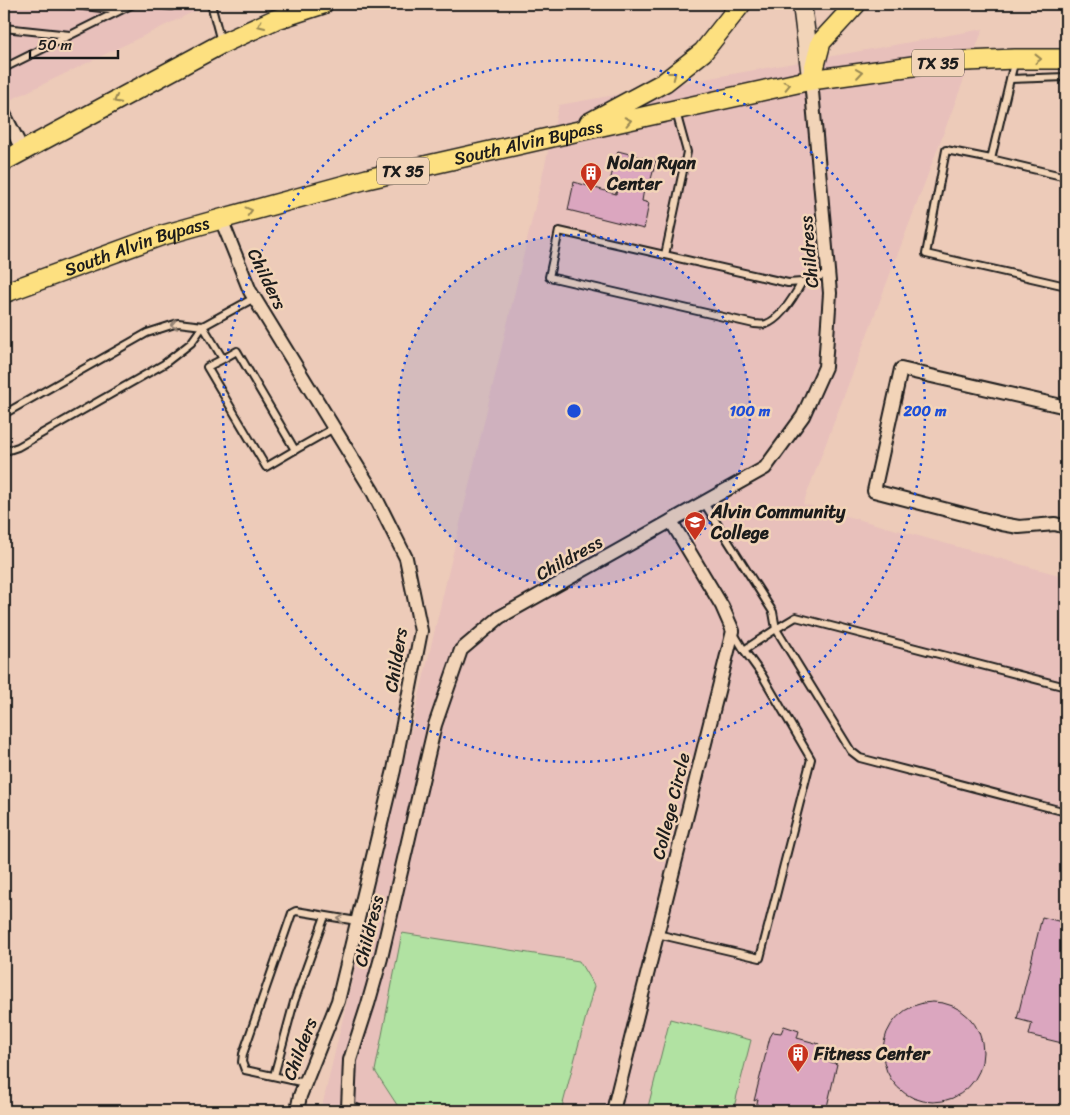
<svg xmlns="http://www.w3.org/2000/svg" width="1070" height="1115" viewBox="0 0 1070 1115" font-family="Sriracha,sans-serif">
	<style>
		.built { fill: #e8c0bb }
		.green { fill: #b1e2a2; stroke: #667f5f }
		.building { fill: #dba6bf; stroke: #1c1c1c }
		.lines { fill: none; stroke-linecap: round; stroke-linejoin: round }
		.lane-casing { stroke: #1c1c1c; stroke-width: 10 }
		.street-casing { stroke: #1c1c1c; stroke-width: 16 }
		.secondary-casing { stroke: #1c1c1c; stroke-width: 21 }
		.primary-casing { stroke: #1c1c1c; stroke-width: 22 }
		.lane { stroke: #f2d4b8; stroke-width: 6 }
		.street { stroke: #f2d4b8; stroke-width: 12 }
		.secondary { stroke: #f2d4b8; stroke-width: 18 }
		.primary { stroke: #fde080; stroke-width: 19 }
		.oneway { stroke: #988853 }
		.oneway2 { stroke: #928172 }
		.ring { fill: none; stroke: #1d4ed8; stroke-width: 2.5; stroke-dasharray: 2.5 5 }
		.labels { text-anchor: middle; stroke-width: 5; stroke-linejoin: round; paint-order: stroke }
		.shield { fill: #f2d4b8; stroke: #5c534b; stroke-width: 1 }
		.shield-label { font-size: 16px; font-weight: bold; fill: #1c1c1c }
		.street-label { font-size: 18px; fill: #1c1c1c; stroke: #f2d4b8 }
		.poi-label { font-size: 18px; font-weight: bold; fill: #1c1c1c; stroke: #f2d4b8; text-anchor: start }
		.centre { fill: #1d4ed8; stroke: #f2d4b8; stroke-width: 2.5 }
		.ring-label { font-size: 15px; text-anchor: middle; font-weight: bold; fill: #1d4ed8; stroke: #f2d4b8; stroke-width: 5; stroke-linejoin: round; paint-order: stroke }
	</style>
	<rect width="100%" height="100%" fill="#edcbb9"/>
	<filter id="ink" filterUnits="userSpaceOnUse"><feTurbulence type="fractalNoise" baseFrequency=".02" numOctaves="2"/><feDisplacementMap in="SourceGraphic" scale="10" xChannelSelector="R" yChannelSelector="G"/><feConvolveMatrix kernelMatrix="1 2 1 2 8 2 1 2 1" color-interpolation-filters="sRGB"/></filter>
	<g filter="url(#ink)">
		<g class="built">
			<path d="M4,4H195V11L4,103Z"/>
			<path d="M983,29L803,504L1066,577V1111H321L559,105Z"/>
		</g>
		<g class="green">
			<path d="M402,933L579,961L594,986L561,1111H401L375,1071Z"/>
			<path d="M670,1019L751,1040L733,1111H647Z"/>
		</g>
		<g class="building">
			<path d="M618,151L656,161L648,190L644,189L642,201L649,203L644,229L568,210L574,182L616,194L618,183L610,181Z"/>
			<path d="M1042,917L1066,923V1044L1029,1035L1032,1023L1017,1019Z"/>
			<circle cx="933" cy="1052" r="50"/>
			<path d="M784,1026L799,1031L797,1038L819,1044L817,1058L837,1064L826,1111H755L758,1099L754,1101L770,1037L773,1032L781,1033Z"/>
		</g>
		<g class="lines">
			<g class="lane-casing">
				<g id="lane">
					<path d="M65,4L120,10"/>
					<path d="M154,4L171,6L175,4"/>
					<path d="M211,4L221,42"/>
					<path d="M4,28L70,35"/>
					<path d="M1015,60L1010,79L1066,77"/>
					<path d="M4,68L133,4"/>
					<path d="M1010,79L991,159L946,150L926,254L1066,286"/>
					<path d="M991,159L1066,177"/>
					<path d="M665,255L687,152L676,112"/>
					<path d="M802,282L788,283L559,231L549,277L754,324C758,324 763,325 766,324C781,319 795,295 802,282L828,274"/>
					<path d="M203,326L223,359L237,351L295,450L266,467L207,367L223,359"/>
					<path d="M4,414L147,333L178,323L203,326"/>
					<path d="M4,448L9,450L18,447L164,364L191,343L203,326L254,298"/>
					<path d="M295,450L334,428"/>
					<path d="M704,503L773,612L776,629L796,617L1066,687"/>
					<path d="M744,650L776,629L851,751L860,758L1066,812"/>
					<path d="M657,934L760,958L811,759L762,675L744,650L733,632"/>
					<path d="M274,1076L294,1002L325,916"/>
					<path d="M305,1083L245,1070L242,1062L243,1054L292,913L296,911L357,921"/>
				</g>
			</g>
			<g class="street-casing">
				<g id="street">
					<path d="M4,114L23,151"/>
					<path d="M221,219L250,291L373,492L406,558L421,631L394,770L338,1001L300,1096L297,1111"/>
					<path d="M1066,407L901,369L874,491L1002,524L1019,527L1055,524L1066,527"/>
					<path d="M356,1111L348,1108L350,1060L368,1004L381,958L435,725L461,650L500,617L765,468L803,416L825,367L830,293L811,80"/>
					<path d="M613,1111L733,631L722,606L671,521"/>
				</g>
			</g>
			<g class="secondary-casing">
				<path id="secondary" d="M802,4L811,77"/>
			</g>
			<g class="primary-casing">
				<g id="primary">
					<path d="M811,80L821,42L856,4"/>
					<path d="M589,123L665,82L703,52L741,4"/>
					<path d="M4,161L221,44L274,20L323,4"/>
					<path id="s1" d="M4,293L160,236L221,219L367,179L570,133L811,80L942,62L1015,59H1066"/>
				</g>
			</g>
			<use href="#lane" class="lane"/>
			<use href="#street" class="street"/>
			<use href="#secondary" class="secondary"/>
			<use href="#primary" class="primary"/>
		</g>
		<defs><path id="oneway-chevron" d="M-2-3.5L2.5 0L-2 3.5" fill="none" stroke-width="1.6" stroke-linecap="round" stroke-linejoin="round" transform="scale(1.25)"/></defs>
		<g class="oneway">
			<use href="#oneway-chevron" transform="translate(261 25) rotate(155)"/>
			<use href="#oneway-chevron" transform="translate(1038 59)"/>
			<use href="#oneway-chevron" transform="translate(859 73) rotate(-8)"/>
			<use href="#oneway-chevron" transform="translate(673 75) rotate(-38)"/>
			<use href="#oneway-chevron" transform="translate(787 85) rotate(-13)"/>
			<use href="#oneway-chevron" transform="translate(117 100) rotate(152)"/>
			<use href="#oneway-chevron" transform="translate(628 121) rotate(-12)"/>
			<use href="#oneway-chevron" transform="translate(249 211) rotate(-15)"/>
		</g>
		<g class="oneway2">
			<use href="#oneway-chevron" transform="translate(174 325) rotate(168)"/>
			<use href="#oneway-chevron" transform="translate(341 919) rotate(-171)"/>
		</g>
	</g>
	<circle cx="574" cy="411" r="176" fill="#1d4ed8" fill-opacity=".12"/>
	<g class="ring">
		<circle cx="574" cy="411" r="176"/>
		<circle cx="574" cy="411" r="351"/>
	</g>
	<defs>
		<g id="building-pin" transform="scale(1.125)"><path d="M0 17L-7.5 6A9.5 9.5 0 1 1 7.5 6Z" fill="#c8321e" stroke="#f2d4b8"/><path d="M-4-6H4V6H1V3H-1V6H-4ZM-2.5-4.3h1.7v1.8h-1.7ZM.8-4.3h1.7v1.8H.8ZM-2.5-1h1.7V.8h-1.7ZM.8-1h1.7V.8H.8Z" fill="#fff"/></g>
		<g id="university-pin" transform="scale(1.125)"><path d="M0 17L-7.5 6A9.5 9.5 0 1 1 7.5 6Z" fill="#c8321e" stroke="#f2d4b8"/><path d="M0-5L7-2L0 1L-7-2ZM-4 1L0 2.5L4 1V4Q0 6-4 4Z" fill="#fff"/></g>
	</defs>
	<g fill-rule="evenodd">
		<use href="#building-pin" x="591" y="173"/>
		<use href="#university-pin" x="695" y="522"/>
		<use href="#building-pin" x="798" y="1054"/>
	</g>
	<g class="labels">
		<g class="shield">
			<rect x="912" y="49.5" width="52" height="27" rx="4"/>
			<rect x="377" y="157.5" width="52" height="27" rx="4"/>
		</g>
		<g class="shield-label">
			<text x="938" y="69">TX 35</text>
			<text x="403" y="177">TX 35</text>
		</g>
		<g class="street-label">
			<text dy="6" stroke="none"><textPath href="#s1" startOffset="546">South Alvin Bypass</textPath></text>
			<text dy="6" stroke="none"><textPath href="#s1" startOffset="141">South Alvin Bypass</textPath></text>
			<text transform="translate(809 252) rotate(-95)" y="6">Childress</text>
			<text transform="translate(267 279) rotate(64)" y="6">Childers</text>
			<text transform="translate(569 558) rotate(-29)" y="6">Childress</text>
			<text transform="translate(396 660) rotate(-81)" y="6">Childers</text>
			<text transform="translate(671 806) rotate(-76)" y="6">College Circle</text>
			<text transform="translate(369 931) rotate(-76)" y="6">Childress</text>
			<text transform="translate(300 1049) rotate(-69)" y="6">Childers</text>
		</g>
		<g class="poi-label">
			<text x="607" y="169">Nolan Ryan<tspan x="607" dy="21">Center</tspan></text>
			<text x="711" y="518">Alvin Community<tspan x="711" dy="21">College</tspan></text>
			<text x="814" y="1060">Fitness Center</text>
		</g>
	</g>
	<circle cx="574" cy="411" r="8" class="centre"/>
	<g class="ring-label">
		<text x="750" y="416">100 m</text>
		<text x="925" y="416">200 m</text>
	</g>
	<rect width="1070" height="1115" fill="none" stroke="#f2d4b8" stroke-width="20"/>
	<rect x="10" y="10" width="1050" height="1095" fill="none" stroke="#1c1c1c" stroke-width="2" filter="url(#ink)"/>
	<path d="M30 50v8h88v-8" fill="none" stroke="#1c1c1c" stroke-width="2.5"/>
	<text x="38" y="50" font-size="15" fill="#1c1c1c" stroke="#f2d4b8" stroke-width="4" paint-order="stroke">50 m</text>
</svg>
